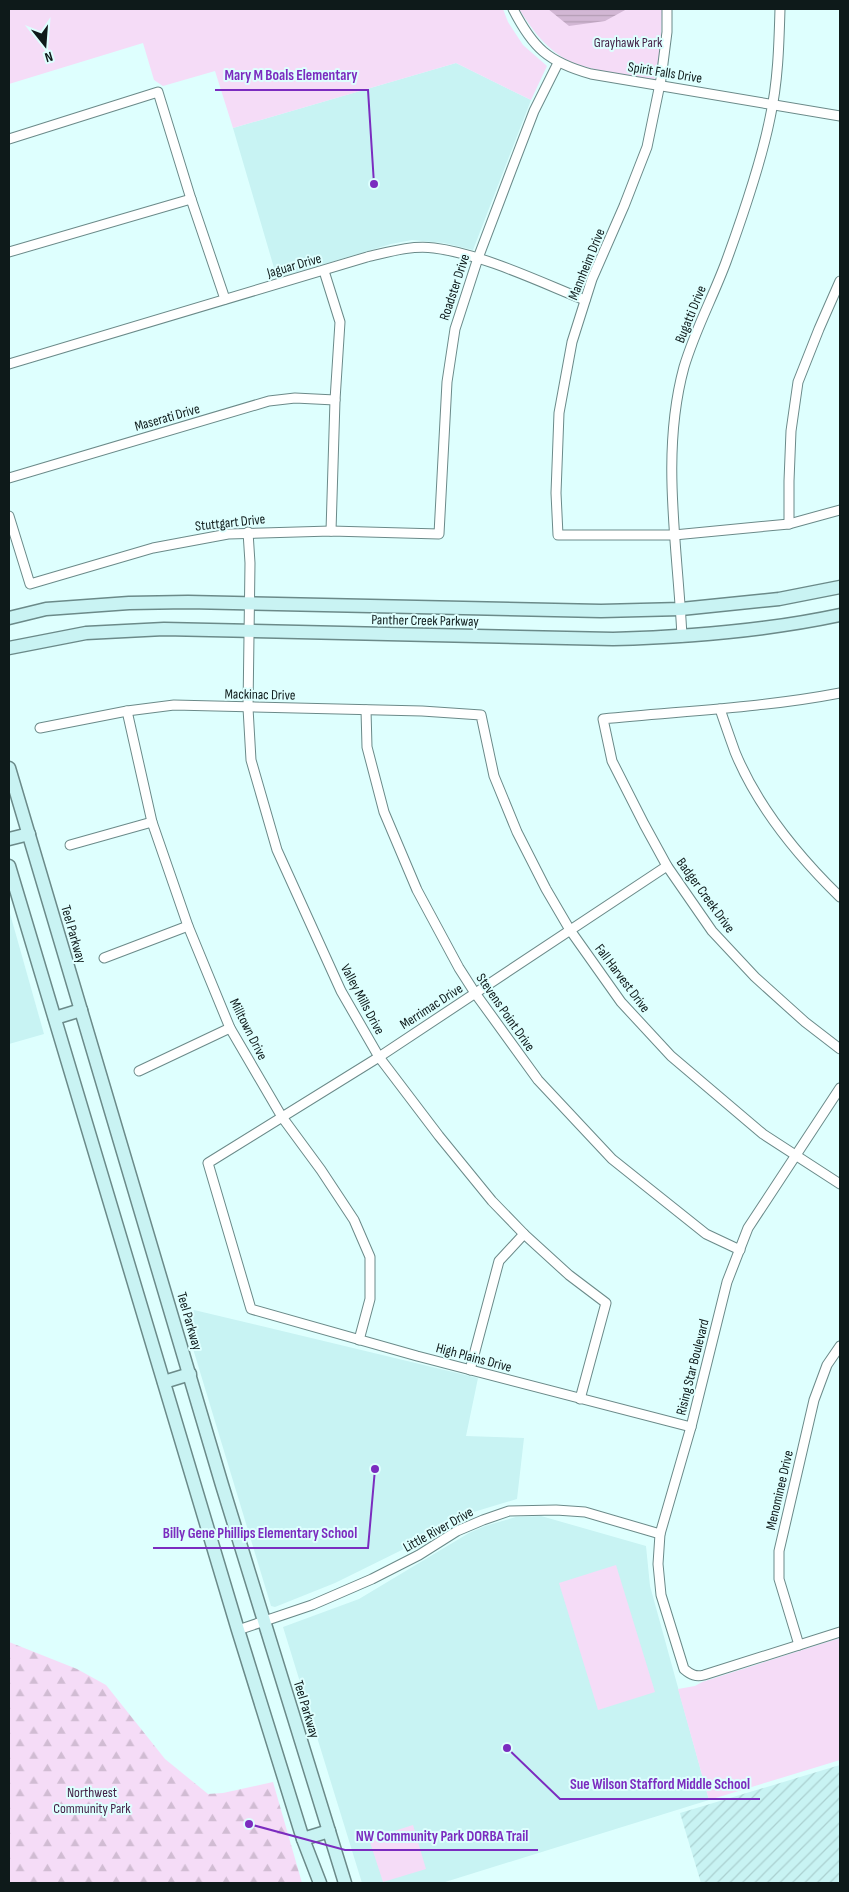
<svg xmlns="http://www.w3.org/2000/svg" width="849" height="1892" viewBox="0 0 849 1892" font-family="'Sofia Sans Condensed',sans-serif">
	<style>
		.built { fill: #c8f3f3 }
		.industrial { fill: url(#industrial-furrows) }
		.forest { fill: url(#forest-firs) }
		.green { fill: #f5dcf7 }
		.water { fill: url(#water-rules) }
		.lines { fill: none; stroke-linecap: round; stroke-linejoin: round }
		.minor-casing { stroke: #6b8a89; stroke-width: 11 }
		.secondary-casing { stroke: #6b8a89; stroke-width: 15 }
		.minor { stroke: #fff; stroke-width: 9 }
		.secondary { stroke: #c9f3f3; stroke-width: 12 }
		.labels { text-anchor: middle; stroke-width: 4; stroke-linejoin: round; paint-order: stroke }
		.park-label { font-size: 14px; fill: #421f45; stroke: #defffe }
		.street-label { font-size: 14px; fill: #0e1a1a; stroke: #defffe }
		.leader { fill: none; stroke: #7b2cbf; stroke-width: 2 }
		.callout-dot { fill: #7b2cbf; stroke: #defffe; stroke-width: 2 }
		.callout-label { font-size: 15px; text-anchor: middle; font-weight: bold; fill: #7b2cbf; stroke: #defffe; stroke-width: 4; stroke-linejoin: round; paint-order: stroke }
	</style>
	<defs>
		<pattern id="industrial-furrows" width="10" height="10" patternUnits="userSpaceOnUse" patternTransform="scale(1.25)"><rect width="10" height="10" fill="#c8f3f3"/><path d="M-1 1l2-2M0 10L10 0M9 11l2-2" fill="none" stroke="#abd0d0"/></pattern>
		<pattern id="forest-firs" width="22" height="20" patternUnits="userSpaceOnUse" patternTransform="scale(1.25)"><rect width="22" height="20" fill="#f5dcf7"/><path d="M5 1l3.5 6h-7zM16 11l3.5 6h-7z" fill="#d1bcd3"/></pattern>
		<pattern id="water-rules" width="6" height="5" patternUnits="userSpaceOnUse" patternTransform="scale(1.25)"><rect width="6" height="5" fill="#d2b7d4"/><path d="M0 2.5h6" fill="none" stroke="#b39db5"/></pattern>
	</defs>
	<rect width="100%" height="100%" fill="#defffe"/>
	<g class="built">
		<path d="M456,63L531,100L473,250L444,243L412,240L391,244L277,278L233,128Z"/>
		<path d="M9,910L44,1034L9,1044Z"/>
		<path d="M194,1310L478,1378L466,1436L524,1438L517,1499L467,1514L418,1542L335,1583L275,1607L271,1606L184,1319Z"/>
		<path d="M541,1516L646,1546L650,1586L709,1800L442,1883H362L283,1627L359,1599L469,1533L485,1526L516,1517Z"/>
	</g>
	<path class="industrial" d="M840,1765V1883H701L680,1813Z"/>
	<path class="forest" d="M9,1642L77,1669L106,1685L165,1759L208,1794L223,1793L273,1782L302,1883H9Z"/>
	<g class="green">
		<path d="M9,9H503L508,22L523,45L547,66L531,100L456,63L233,128L215,71L163,86L154,80L143,43L9,84Z"/>
		<path d="M519,9H662L661,44L655,80C629,75 584,71 562,57C543,45 531,28 519,9Z"/>
		<path d="M616,1565L655,1692L598,1710L559,1583Z"/>
		<path d="M840,1638V1760L709,1800L678,1689L695,1686L702,1682Z"/>
		<path d="M413,1825L426,1869L383,1882L369,1839Z"/>
	</g>
	<path class="water" d="M548,9H627L605,21L569,26Z"/>
	<g class="lines">
		<g class="minor-casing">
			<g id="minor">
				<path d="M513,9C533,48 548,62 591,74L840,116"/>
				<path d="M667,9V32L661,79L647,147L624,206L592,279L572,342L559,413L556,493L558,535H674L789,524L840,510"/>
				<path d="M9,139L158,92L191,199L225,299"/>
				<path d="M9,252L191,199"/>
				<path d="M324,271L340,322L335,400L331,531"/>
				<path d="M9,364L367,257C389,252 411,245 434,248C482,254 540,282 585,300"/>
				<path d="M9,478L269,401L295,398L335,400"/>
				<path d="M9,516L30,584L153,548L228,534L331,531L439,534L447,382L455,329L478,258L511,171L534,111L558,63"/>
				<path d="M789,524V481L791,431L798,382L819,329L840,281"/>
				<path d="M248,532L250,563L248,708L251,760L277,850L341,991L379,1057L439,1136L492,1201L524,1234L569,1275L606,1303L580,1399"/>
				<path d="M682,637C678,548 660,455 684,367C695,330 713,297 726,262C742,218 761,163 770,118C778,82 779,45 780,9"/>
				<path d="M840,693C762,708 682,711 603,719L612,761L644,824L667,866L712,931L755,977L805,1022L840,1049"/>
				<path d="M720,709C725,724 730,738 735,752C758,808 798,856 840,897"/>
				<path d="M366,710L367,747L384,812L417,890L459,968L475,993L538,1080L612,1159L706,1234L740,1250"/>
				<path d="M127,711L152,822L188,926L230,1028L282,1117L321,1170L354,1220L370,1257V1299L359,1340"/>
				<path d="M40,728L127,711L174,705L422,711L481,715L494,776L517,832L546,889L570,930L621,1002L671,1056L763,1134L840,1184"/>
				<path d="M70,845L152,822"/>
				<path d="M667,866L379,1057L208,1163L251,1309L417,1356L691,1427"/>
				<path d="M104,958L188,926"/>
				<path d="M139,1071L230,1028"/>
				<path d="M840,1088L748,1228L727,1282L691,1427L660,1534L658,1564L661,1595L684,1669C691,1675 696,1677 704,1675L840,1632"/>
				<path d="M470,1370L499,1261L524,1234"/>
				<path d="M238,1630L312,1605L372,1579L419,1555L457,1531L483,1520L509,1511L556,1510L585,1512L660,1534"/>
				<path d="M799,1645L779,1579V1551L814,1400L827,1365L840,1346"/>
			</g>
		</g>
		<g class="secondary-casing">
			<g id="secondary">
				<path d="M9,618L46,609L129,603L188,602L601,611L681,609L779,599L840,587"/>
				<path d="M9,648L86,633L164,629L613,639C689,637 765,631 840,615"/>
				<path d="M9,768L222,1485L345,1883"/>
				<path d="M9,839L29,834"/>
				<path d="M9,866L238,1630L303,1839L320,1883"/>
				<path d="M55,1018L81,1010"/>
				<path d="M164,1382L190,1374"/>
				<path d="M303,1839L329,1831"/>
			</g>
		</g>
		<use href="#minor" class="minor"/>
		<use href="#secondary" class="secondary"/>
	</g>
	<g class="labels">
		<g class="park-label">
			<text x="628" y="47">Grayhawk Park</text>
			<text x="92" y="1797">Northwest<tspan x="92" dy="16">Community Park</tspan></text>
		</g>
		<g class="street-label">
			<text transform="translate(665 72) rotate(9)" y="5">Spirit Falls Drive</text>
			<text transform="translate(586 264) rotate(-68)" y="5">Mannheim Drive</text>
			<text transform="translate(294 265) rotate(-16)" y="5">Jaguar Drive</text>
			<text transform="translate(454 287) rotate(-72)" y="5">Roadster Drive</text>
			<text transform="translate(690 314) rotate(-68)" y="5">Bugatti Drive</text>
			<text transform="translate(167 417) rotate(-16)" y="5">Maserati Drive</text>
			<text transform="translate(230 522) rotate(-6)" y="5">Stuttgart Drive</text>
			<text transform="translate(425 620) rotate(1)" y="5">Panther Creek Parkway</text>
			<text transform="translate(260 694) rotate(1)" y="5">Mackinac Drive</text>
			<text transform="translate(706 895) rotate(54)" y="5">Badger Creek Drive</text>
			<text transform="translate(74 934) rotate(74)" y="5">Teel Parkway</text>
			<text transform="translate(623 978) rotate(53)" y="5">Fall Harvest Drive</text>
			<text transform="translate(363 999) rotate(62)" y="5">Valley Mills Drive</text>
			<text transform="translate(431 1006) rotate(-33)" y="5">Merrimac Drive</text>
			<text transform="translate(506 1012) rotate(55)" y="5">Stevens Point Drive</text>
			<text transform="translate(249 1029) rotate(63)" y="5">Milltown Drive</text>
			<text transform="translate(190 1321) rotate(74)" y="5">Teel Parkway</text>
			<text transform="translate(474 1357) rotate(15)" y="5">High Plains Drive</text>
			<text transform="translate(692 1367) rotate(-76)" y="5">Rising Star Boulevard</text>
			<text transform="translate(779 1490) rotate(-77)" y="5">Menominee Drive</text>
			<text transform="translate(438 1529) rotate(-29)" y="5">Little River Drive</text>
			<text transform="translate(307 1709) rotate(73)" y="5">Teel Parkway</text>
		</g>
	</g>
	<path class="leader" d="M374 184L368 90H215M375 1469L368 1548H153M507 1748L560 1799H760M249 1824L345 1850H538"/>
	<g class="callout-dot">
		<circle cx="374" cy="184" r="5"/>
		<circle cx="375" cy="1469" r="5"/>
		<circle cx="507" cy="1748" r="5"/>
		<circle cx="249" cy="1824" r="5"/>
	</g>
	<g class="callout-label">
		<text x="291" y="80">Mary M Boals Elementary</text>
		<text x="260" y="1538">Billy Gene Phillips Elementary School</text>
		<text x="660" y="1789">Sue Wilson Stafford Middle School</text>
		<text x="442" y="1841">NW Community Park DORBA Trail</text>
	</g>
	<rect width="849" height="1892" fill="none" stroke="#0e1a1a" stroke-width="20"/>
	<g transform="translate(45 45) rotate(163)" stroke="#defffe" stroke-width="4" paint-order="stroke">
	<path d="M0-4L9 19L0 12L-9 19Z" fill="#0e1a1a"/>
	<text y="-8" font-size="14" font-weight="bold" text-anchor="middle" fill="#0e1a1a">N</text>
	</g>
</svg>
